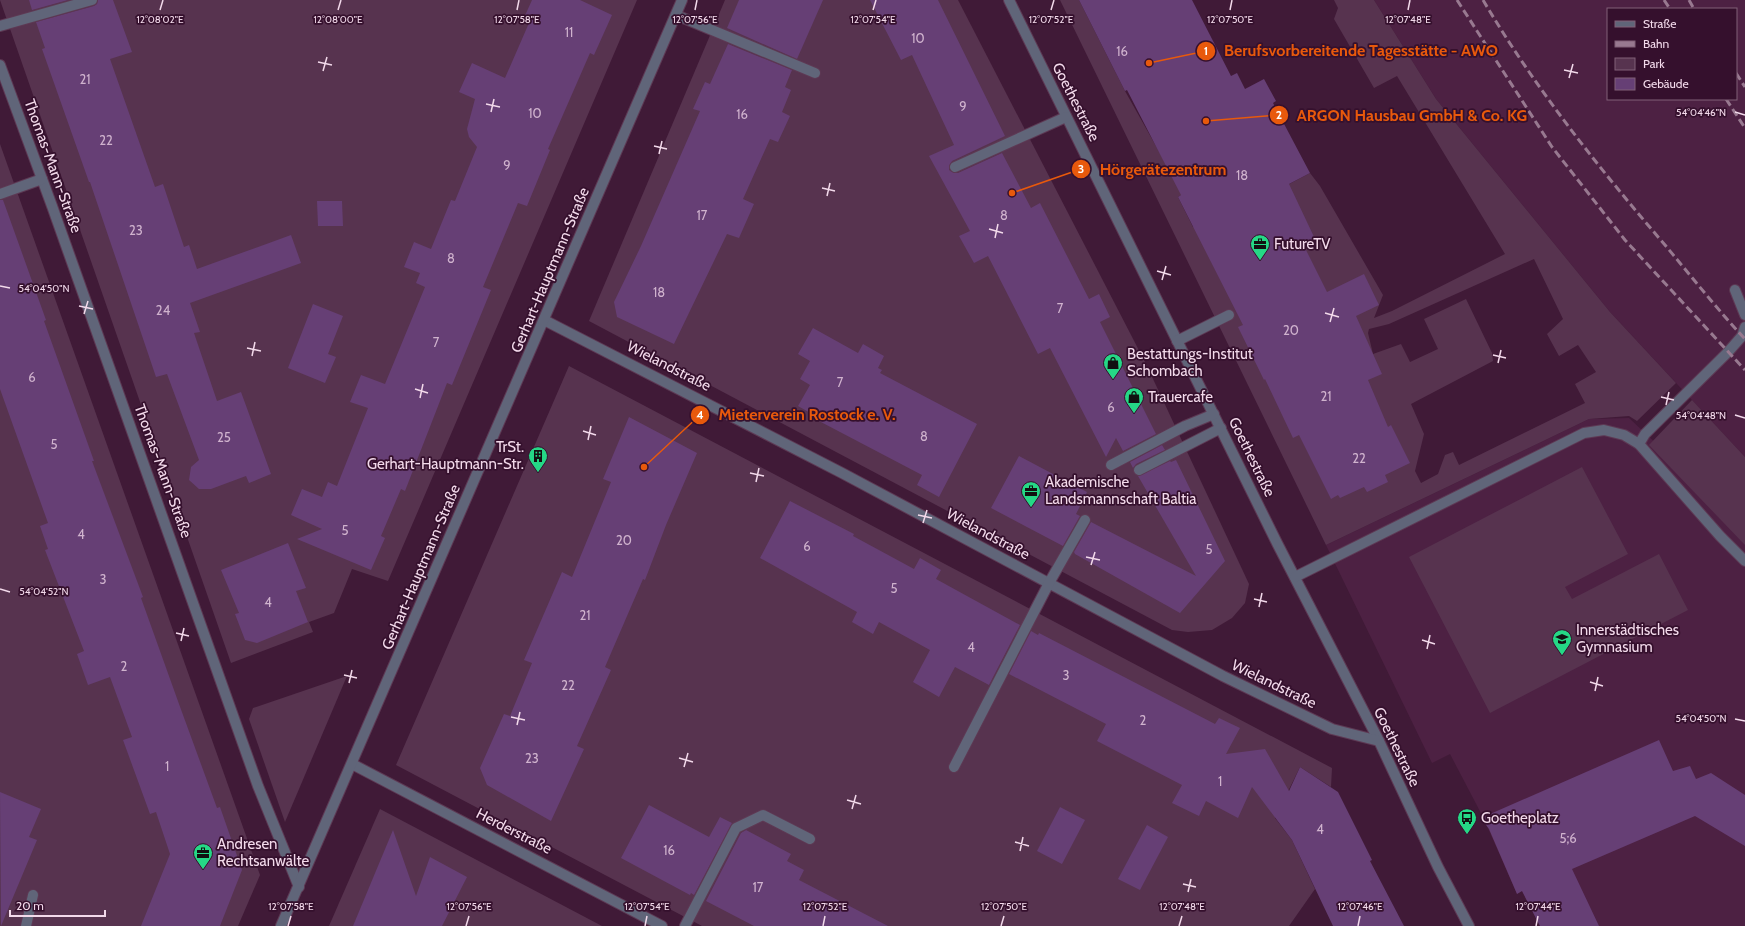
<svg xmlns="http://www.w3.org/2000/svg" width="1745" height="926" viewBox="0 0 1745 926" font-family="Cabin,sans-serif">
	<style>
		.built { fill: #4d2143; fill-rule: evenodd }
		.green { fill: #57334f; fill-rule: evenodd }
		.building { fill: #663f75 }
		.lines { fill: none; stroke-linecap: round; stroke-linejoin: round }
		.minor-casing { stroke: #5d3954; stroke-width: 12 }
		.minor { stroke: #606579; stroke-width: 10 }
		.rail { stroke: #987990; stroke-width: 3; stroke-dasharray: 8 4; stroke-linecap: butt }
		.ticks { fill: none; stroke: #f3daeb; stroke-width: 1.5 }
		.labels { text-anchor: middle; stroke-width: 3.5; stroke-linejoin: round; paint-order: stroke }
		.number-label { font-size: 13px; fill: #d0b3ce }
		.street-label { font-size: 15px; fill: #f3daeb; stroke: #35102d }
		.poi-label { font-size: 15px; fill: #f3daeb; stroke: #35102d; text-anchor: start }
		.ticks-label { font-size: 10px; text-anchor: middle; fill: #f3daeb; stroke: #35102d; stroke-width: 3.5; stroke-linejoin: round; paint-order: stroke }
		.leader { fill: none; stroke: #e8590c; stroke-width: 1.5 }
		.callout-dot { fill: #e8590c; stroke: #35102d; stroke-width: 1.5 }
		.mark-label { font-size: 12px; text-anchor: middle; font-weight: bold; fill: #fff }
		.callout-label { font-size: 16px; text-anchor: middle; font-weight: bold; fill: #e8590c; stroke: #35102d; stroke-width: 3.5; stroke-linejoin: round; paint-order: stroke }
	</style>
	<rect width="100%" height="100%" fill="#401a37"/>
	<g class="built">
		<path d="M1374,0H1745V457L1610,312L1436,99ZM1608,9H1736V99H1608Z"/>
		<path d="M1629,418L1745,527V926H1540L1522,891L1517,894L1483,817L1450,754L1432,763L1326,545L1589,419Z"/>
	</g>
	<g class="green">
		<path d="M0,0H637L388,581L352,569L334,613L309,622L313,632L231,663Z"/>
		<path d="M725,0H958L1146,364L1249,584L1245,603L1232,618L1212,630L1188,632L1172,630L589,321Z"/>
		<path d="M1060,0H1079L1125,91L1183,194L1178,197L1193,227L1242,209L1310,173L1320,186L1383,295L1374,318L1392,311L1505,254L1397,76L1374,88L1334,19L1338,8L1334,0H1374L1436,99L1610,312L1676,383L1637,421L1629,416L1589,419L1326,545ZM1534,259L1563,319L1547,334L1559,356L1578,345L1596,372L1575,384L1585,403L1459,465L1453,452L1445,455L1438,474L1421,483L1415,471L1424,434L1411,404L1493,361L1492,353L1466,299L1424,319L1438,349L1410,362L1401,344L1373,354L1368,333L1369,329L1389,324Z"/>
		<path d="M0,144L260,875L238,926H0Z"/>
		<path d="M569,366L1332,768L1331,787L1300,767L1275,818L1292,840L1315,889L1289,926H702L396,765Z"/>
		<path d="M1692,400L1745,457V545L1649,445Z"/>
		<path d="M1582,467L1628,554L1565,587L1572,599L1659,554L1688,610L1490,713L1409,557Z"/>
		<path d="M347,676L285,822L249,719L253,708Z"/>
		<path d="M380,809L602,926H329Z"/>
	</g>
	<g class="building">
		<path d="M29,0H68L32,10Z"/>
		<path d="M98,0H113L132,52L110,59L155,187L163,184L184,247L189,245L197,269L291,235L301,263L190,303L200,332L194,333L217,401L241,392L271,474L249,483L246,476L211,489H199L189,480L191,467L199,460L167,374L156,377L90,182H89L42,49L45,48L36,22L94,6L97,4Z"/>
		<path d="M532,0H580L612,15L594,55L590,53L548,149L550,150L527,206L518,203L483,287L491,290L452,385L447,383L405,491L401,489L381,536L385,538L371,570L297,539L322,529L291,515L302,489L322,497L328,482L337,486L368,408L350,402L361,375L385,384L425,287L416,283L420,273L404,267L414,242L431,249L451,200L455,201L477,147L469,137L467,129L475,99L459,92L472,63L505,78L529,23L523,20Z"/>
		<path d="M739,0H823L797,59L727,28Z"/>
		<path d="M870,0H938L1005,136L952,161L949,166V170L954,173H958L1002,153L1031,208L1040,203L1089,299L1099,294L1110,317L1100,322L1156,434L1123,451L1116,438L1106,457L1050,348L1038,354L988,256L974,263L959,236L970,231L929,156L954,145L912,55L901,60Z"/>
		<path d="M1079,0H1192L1231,76L1237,73L1245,89L1264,79L1276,101L1273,103L1310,173L1289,184L1315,239L1303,244L1327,292L1364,274L1379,305L1356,316L1382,374L1368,380L1388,427L1391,425L1410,463L1385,475L1388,482L1367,492L1364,487L1340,498L1338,495L1331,499L1299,435L1293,438L1265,379L1264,380L1238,327L1243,325L1178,197L1181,195L1127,90L1125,91Z"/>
		<path d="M728,44L792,70L785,87L791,90L782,112L790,116L778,142L770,139L743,199L754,204L739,238L727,234L674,344L617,317L614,302L641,246L700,111L693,109L705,82L710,84Z"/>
		<path d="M0,200H3L46,320L44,321L94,461H92L143,597L141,598L179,704L217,808L220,807L242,870L220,926H141L170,854L156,812L150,814L123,740L132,737L110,677L88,685L77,654L84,651L45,550L48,549L40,526L48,523L0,389Z"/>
		<path d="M317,201H342L343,226H318Z"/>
		<path d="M313,304L343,316L328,354L336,357L325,383L288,368Z"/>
		<path d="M813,328L858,353L863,344L884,356L878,368L882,370L880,373L977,424L939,497L917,485L922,475L819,421L821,419L798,406L810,385L800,379L810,361L798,354Z"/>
		<path d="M629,417L697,453L666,525L645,580L643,579L605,667L611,670L577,746L584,749L551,821L487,785L480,768L504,714L510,716L532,663L524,660L562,572L572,577L611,482L603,479Z"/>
		<path d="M1162,445L1165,450L1136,464L1133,468L1130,462Z"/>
		<path d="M1019,456L1087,492L1076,514L1080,516L1063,546L991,508Z"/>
		<path d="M1176,460L1225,561L1180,613L1075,554L1074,552L1091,522L1196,576L1138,476L1170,461L1171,462Z"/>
		<path d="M790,501L854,534L853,536L914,569L920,558L941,570L936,579L1020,625L989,685L955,667L939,697L913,682L930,650L879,622L873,634L852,622L857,612L760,558Z"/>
		<path d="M288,543L306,588L296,591L308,622L257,643L245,640L235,614L239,613L221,570Z"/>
		<path d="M1031,631L1038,635L1039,633L1215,724L1219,718L1240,728L1226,754L1265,749L1289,791L1300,767L1338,792L1372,860L1370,861L1404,926H1333L1292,840L1252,787L1238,818L1206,801L1199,816L1172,803L1182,785L1097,741L1106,724L1009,674Z"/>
		<path d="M1659,740L1673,771L1690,766L1696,779L1711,773L1745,795V846L1695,816L1572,869L1599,926H1540L1522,891L1517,894L1489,829L1481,818Z"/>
		<path d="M0,792L41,809L29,837L37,840L1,926Z"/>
		<path d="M649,805L709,837L720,817L732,823L694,895L691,893L690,895L621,858Z"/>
		<path d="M1060,807L1085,820L1062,864L1037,851Z"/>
		<path d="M1147,825L1168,837L1140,890L1118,879Z"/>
		<path d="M393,830L416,896L430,857L467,877L442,926H353Z"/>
		<path d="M746,830L791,854L787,861L804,870L799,880L888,926H754L706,901L741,833Z"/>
	</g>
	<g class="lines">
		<g class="minor-casing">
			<g id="minor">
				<path d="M1009,0L1277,543L1379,741L1438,867L1469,926"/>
				<path d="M676,15L815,73"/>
				<path d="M0,26L92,0"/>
				<path d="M0,65L52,206L258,786L299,887"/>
				<path d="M955,167L1066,117"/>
				<path d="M0,194L42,179"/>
				<path d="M1735,290L1745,315"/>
				<path d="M544,320L842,473L1223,676L1332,729L1379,741"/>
				<path d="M1177,341L1229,315"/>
				<path d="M1639,444L1645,434L1728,352L1742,336L1745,327"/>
				<path d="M1111,465L1185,426L1214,414"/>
				<path d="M1139,470L1221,428"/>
				<path d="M1295,577L1584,433L1604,430L1624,435L1639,444L1720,536L1745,561"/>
				<path d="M352,764L662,926"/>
				<path d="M954,767L1049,583L1085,520"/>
				<path d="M26,926L33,895"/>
				<path d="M281,926L682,0"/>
				<path d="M685,926L736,828L763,815L810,839"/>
			</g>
		</g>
		<use href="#minor" class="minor"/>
		<g class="rail">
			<path d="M1457,0L1552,147L1625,240L1745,370"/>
			<path d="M1483,0C1535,88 1598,167 1665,245C1691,276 1717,309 1745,339"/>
			<path d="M1664,0L1670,9"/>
			<path d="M1689,0L1694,9"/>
			<path d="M1736,73L1745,87"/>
			<path d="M1726,99L1745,128"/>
		</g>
	</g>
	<path class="ticks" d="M160,10L163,0M338,10L341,0M517,10L519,0M695,10L697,0M873,10L876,0M1051,10L1054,0M1230,10L1232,0M1408,10L1410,0M318,62L332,65M1564,70L1578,73M323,71L327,57M1569,78L1573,64M486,104L500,107M491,112L494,99M1735,112L1745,115M654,146L667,149M659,154L662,141M822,188L835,191M827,196L830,183M989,229L1003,233M995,238L998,224M1157,271L1171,275M1162,280L1166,266M0,286L10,288M79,306L93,309M1325,313L1339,317M84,314L88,301M1330,322L1334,308M247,348L261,351M1493,355L1506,358M252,356L255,342M1498,363L1501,350M415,389L428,393M1661,397L1674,400M420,398L423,384M1666,405L1669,392M1735,415L1745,418M583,431L596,435M588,440L591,426M750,473L764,476M756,482L759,468M918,515L932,518M923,523L927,510M1086,557L1100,560M1091,565L1095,552M0,589L10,592M1254,599L1267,602M1259,607L1262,593M176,633L189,636M1422,640L1435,644M181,641L184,628M1427,649L1430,635M344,675L357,678M1590,682L1603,686M349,683L352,670M1595,691L1598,677M511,717L525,720M1735,719L1745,721M517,725L520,712M679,758L693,762M684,767L688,753M847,800L861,804M852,809L856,795M1015,842L1029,846M1020,851L1023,837M1183,884L1196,887M1188,892L1191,879M288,926L291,916M466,926L469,916M645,926L647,916M823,926L825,916M1001,926L1004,916M1179,926L1182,916M1358,926L1360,916M1536,926L1538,916"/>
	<defs>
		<g id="office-pin" transform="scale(1)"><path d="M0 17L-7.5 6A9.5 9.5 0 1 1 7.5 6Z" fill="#25d886" stroke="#35102d"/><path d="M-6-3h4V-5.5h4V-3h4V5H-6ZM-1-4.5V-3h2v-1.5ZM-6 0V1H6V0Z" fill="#111"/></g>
		<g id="shop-pin" transform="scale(1)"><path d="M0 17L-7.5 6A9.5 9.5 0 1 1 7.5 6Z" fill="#25d886" stroke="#35102d"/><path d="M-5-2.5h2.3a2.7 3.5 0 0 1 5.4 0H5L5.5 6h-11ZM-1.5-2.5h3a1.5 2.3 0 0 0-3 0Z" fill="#111"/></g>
		<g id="building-pin" transform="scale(1)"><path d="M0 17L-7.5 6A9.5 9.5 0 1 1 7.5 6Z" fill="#25d886" stroke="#35102d"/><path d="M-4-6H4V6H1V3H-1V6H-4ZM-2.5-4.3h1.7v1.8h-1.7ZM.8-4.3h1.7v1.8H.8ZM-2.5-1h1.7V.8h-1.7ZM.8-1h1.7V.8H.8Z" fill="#111"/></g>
		<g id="school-pin" transform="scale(1)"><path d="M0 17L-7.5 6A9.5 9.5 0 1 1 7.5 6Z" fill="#25d886" stroke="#35102d"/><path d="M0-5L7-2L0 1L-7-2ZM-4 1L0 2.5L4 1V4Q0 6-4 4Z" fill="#111"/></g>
		<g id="bus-pin" transform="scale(1)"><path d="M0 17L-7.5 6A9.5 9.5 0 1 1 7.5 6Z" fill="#25d886" stroke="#35102d"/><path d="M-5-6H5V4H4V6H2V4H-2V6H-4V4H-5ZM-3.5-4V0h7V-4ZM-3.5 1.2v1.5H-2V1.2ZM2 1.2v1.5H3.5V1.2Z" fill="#111"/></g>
	</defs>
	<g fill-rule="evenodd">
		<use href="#office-pin" x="1260" y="244"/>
		<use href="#shop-pin" x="1113" y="363"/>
		<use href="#shop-pin" x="1134" y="397"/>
		<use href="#building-pin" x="538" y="456"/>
		<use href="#office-pin" x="1031" y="491"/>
		<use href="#school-pin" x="1562" y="639"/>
		<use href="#bus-pin" x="1467" y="818"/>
		<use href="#office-pin" x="203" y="853"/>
	</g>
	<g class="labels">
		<g class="number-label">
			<text x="569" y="37">11</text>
			<text x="918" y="43">10</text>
			<text x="1122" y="56">16</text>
			<text x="85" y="84">21</text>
			<text x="963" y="111">9</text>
			<text x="535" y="118">10</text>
			<text x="742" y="119">16</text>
			<text x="106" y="145">22</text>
			<text x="507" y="170">9</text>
			<text x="1242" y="180">18</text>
			<text x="702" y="220">17</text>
			<text x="1004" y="220">8</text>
			<text x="136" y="235">23</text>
			<text x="451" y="263">8</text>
			<text x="659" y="297">18</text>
			<text x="1060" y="313">7</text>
			<text x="163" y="315">24</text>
			<text x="1291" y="335">20</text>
			<text x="436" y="347">7</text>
			<text x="32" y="382">6</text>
			<text x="840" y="387">7</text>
			<text x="1326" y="401">21</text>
			<text x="1111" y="412">6</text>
			<text x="924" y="441">8</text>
			<text x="224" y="442">25</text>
			<text x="54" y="449">5</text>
			<text x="1359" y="463">22</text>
			<text x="345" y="535">5</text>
			<text x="81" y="539">4</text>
			<text x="624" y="545">20</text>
			<text x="807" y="551">6</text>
			<text x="1209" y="554">5</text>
			<text x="103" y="584">3</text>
			<text x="894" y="593">5</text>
			<text x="268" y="607">4</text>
			<text x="585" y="620">21</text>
			<text x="971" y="652">4</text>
			<text x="124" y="671">2</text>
			<text x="1066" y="680">3</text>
			<text x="568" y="690">22</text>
			<text x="1143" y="725">2</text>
			<text x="532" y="763">23</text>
			<text x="167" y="771">1</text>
			<text x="1220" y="786">1</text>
			<text x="1320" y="834">4</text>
			<text x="1568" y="843">5;6</text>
			<text x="669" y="855">16</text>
			<text x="758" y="892">17</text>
		</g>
		<g class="street-label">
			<text transform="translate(1076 102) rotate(63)" y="5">Goethestraße</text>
			<text transform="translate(53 166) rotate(70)" y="5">Thomas-Mann-Straße</text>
			<text transform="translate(550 270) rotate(-67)" y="5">Gerhart-Hauptmann-Straße</text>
			<text transform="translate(669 366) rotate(27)" y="5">Wielandstraße</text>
			<text transform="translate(1252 457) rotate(64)" y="5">Goethestraße</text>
			<text transform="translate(163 471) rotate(70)" y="5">Thomas-Mann-Straße</text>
			<text transform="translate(988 534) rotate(28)" y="5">Wielandstraße</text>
			<text transform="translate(421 567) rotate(-67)" y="5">Gerhart-Hauptmann-Straße</text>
			<text transform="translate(1274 684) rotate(26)" y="5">Wielandstraße</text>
			<text transform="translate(1397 747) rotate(64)" y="5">Goethestraße</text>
			<text transform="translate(514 831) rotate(27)" y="5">Herderstraße</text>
		</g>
		<g class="poi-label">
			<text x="1274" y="249">FutureTV</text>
			<text x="1127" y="359">Bestattungs-Institut<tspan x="1127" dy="17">Schombach</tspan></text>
			<text x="1148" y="402">Trauercafe</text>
			<text x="524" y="452" text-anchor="end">TrSt.<tspan x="524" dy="17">Gerhart-Hauptmann-Str.</tspan></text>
			<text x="1045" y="487">Akademische<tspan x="1045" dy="17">Landsmannschaft Baltia</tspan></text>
			<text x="1576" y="635">Innerstädtisches<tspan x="1576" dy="17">Gymnasium</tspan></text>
			<text x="1481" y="823">Goetheplatz</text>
			<text x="217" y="849">Andresen<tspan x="217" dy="17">Rechtsanwälte</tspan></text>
		</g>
	</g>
	<g class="ticks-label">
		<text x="160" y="23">12°08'02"E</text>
		<text x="338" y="23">12°08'00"E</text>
		<text x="517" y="23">12°07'58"E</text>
		<text x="695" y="23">12°07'56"E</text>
		<text x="873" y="23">12°07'54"E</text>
		<text x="1051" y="23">12°07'52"E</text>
		<text x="1230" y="23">12°07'50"E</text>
		<text x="1408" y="23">12°07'48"E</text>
		<text x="1701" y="116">54°04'46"N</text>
		<text x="44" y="292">54°04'50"N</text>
		<text x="1701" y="419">54°04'48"N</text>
		<text x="44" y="595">54°04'52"N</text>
		<text x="1701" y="722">54°04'50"N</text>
		<text x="291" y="910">12°07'58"E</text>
		<text x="469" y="910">12°07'56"E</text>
		<text x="647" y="910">12°07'54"E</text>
		<text x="825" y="910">12°07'52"E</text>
		<text x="1004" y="910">12°07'50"E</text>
		<text x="1182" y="910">12°07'48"E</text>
		<text x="1360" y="910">12°07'46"E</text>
		<text x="1538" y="910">12°07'44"E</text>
	</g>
	<path class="leader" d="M1149 63L1206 51M1206 121L1279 115M1012 193L1081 169M644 467L700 415"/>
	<g class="callout-dot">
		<circle cx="1149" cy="63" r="4"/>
		<circle cx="1206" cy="121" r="4"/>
		<circle cx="1012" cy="193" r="4"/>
		<circle cx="644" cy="467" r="4"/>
		<circle cx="1206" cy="51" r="10"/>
		<circle cx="1279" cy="115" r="10"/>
		<circle cx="1081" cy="169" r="10"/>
		<circle cx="700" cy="415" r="10"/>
	</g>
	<g class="mark-label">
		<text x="1206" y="55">1</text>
		<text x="1279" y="119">2</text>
		<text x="1081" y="173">3</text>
		<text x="700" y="419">4</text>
	</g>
	<g class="callout-label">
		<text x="1361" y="56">Berufsvorbereitende Tagesstätte - AWO</text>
		<text x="1412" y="121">ARGON Hausbau GmbH &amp; Co. KG</text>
		<text x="1163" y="175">Hörgerätezentrum</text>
		<text x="807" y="420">Mieterverein Rostock e. V.</text>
	</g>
	<rect x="1607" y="8" width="130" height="92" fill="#35102d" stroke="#816179"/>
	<rect x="1615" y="21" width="20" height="6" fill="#606579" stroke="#816179"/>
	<text x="1643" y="28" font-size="12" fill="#f3daeb">Straße</text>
	<rect x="1615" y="41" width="20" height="6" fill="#987990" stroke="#816179"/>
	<text x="1643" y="48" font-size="12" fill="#f3daeb">Bahn</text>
	<rect x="1615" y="58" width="20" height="12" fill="#57334f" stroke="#816179"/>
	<text x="1643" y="68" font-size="12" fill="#f3daeb">Park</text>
	<rect x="1615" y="78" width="20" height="12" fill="#663f75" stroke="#816179"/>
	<text x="1643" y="88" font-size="12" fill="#f3daeb">Gebäude</text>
	<path d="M10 910v6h95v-6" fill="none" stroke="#f3daeb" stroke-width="2"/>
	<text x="16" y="910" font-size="12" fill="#f3daeb" stroke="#35102d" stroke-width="3" paint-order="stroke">20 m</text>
</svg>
